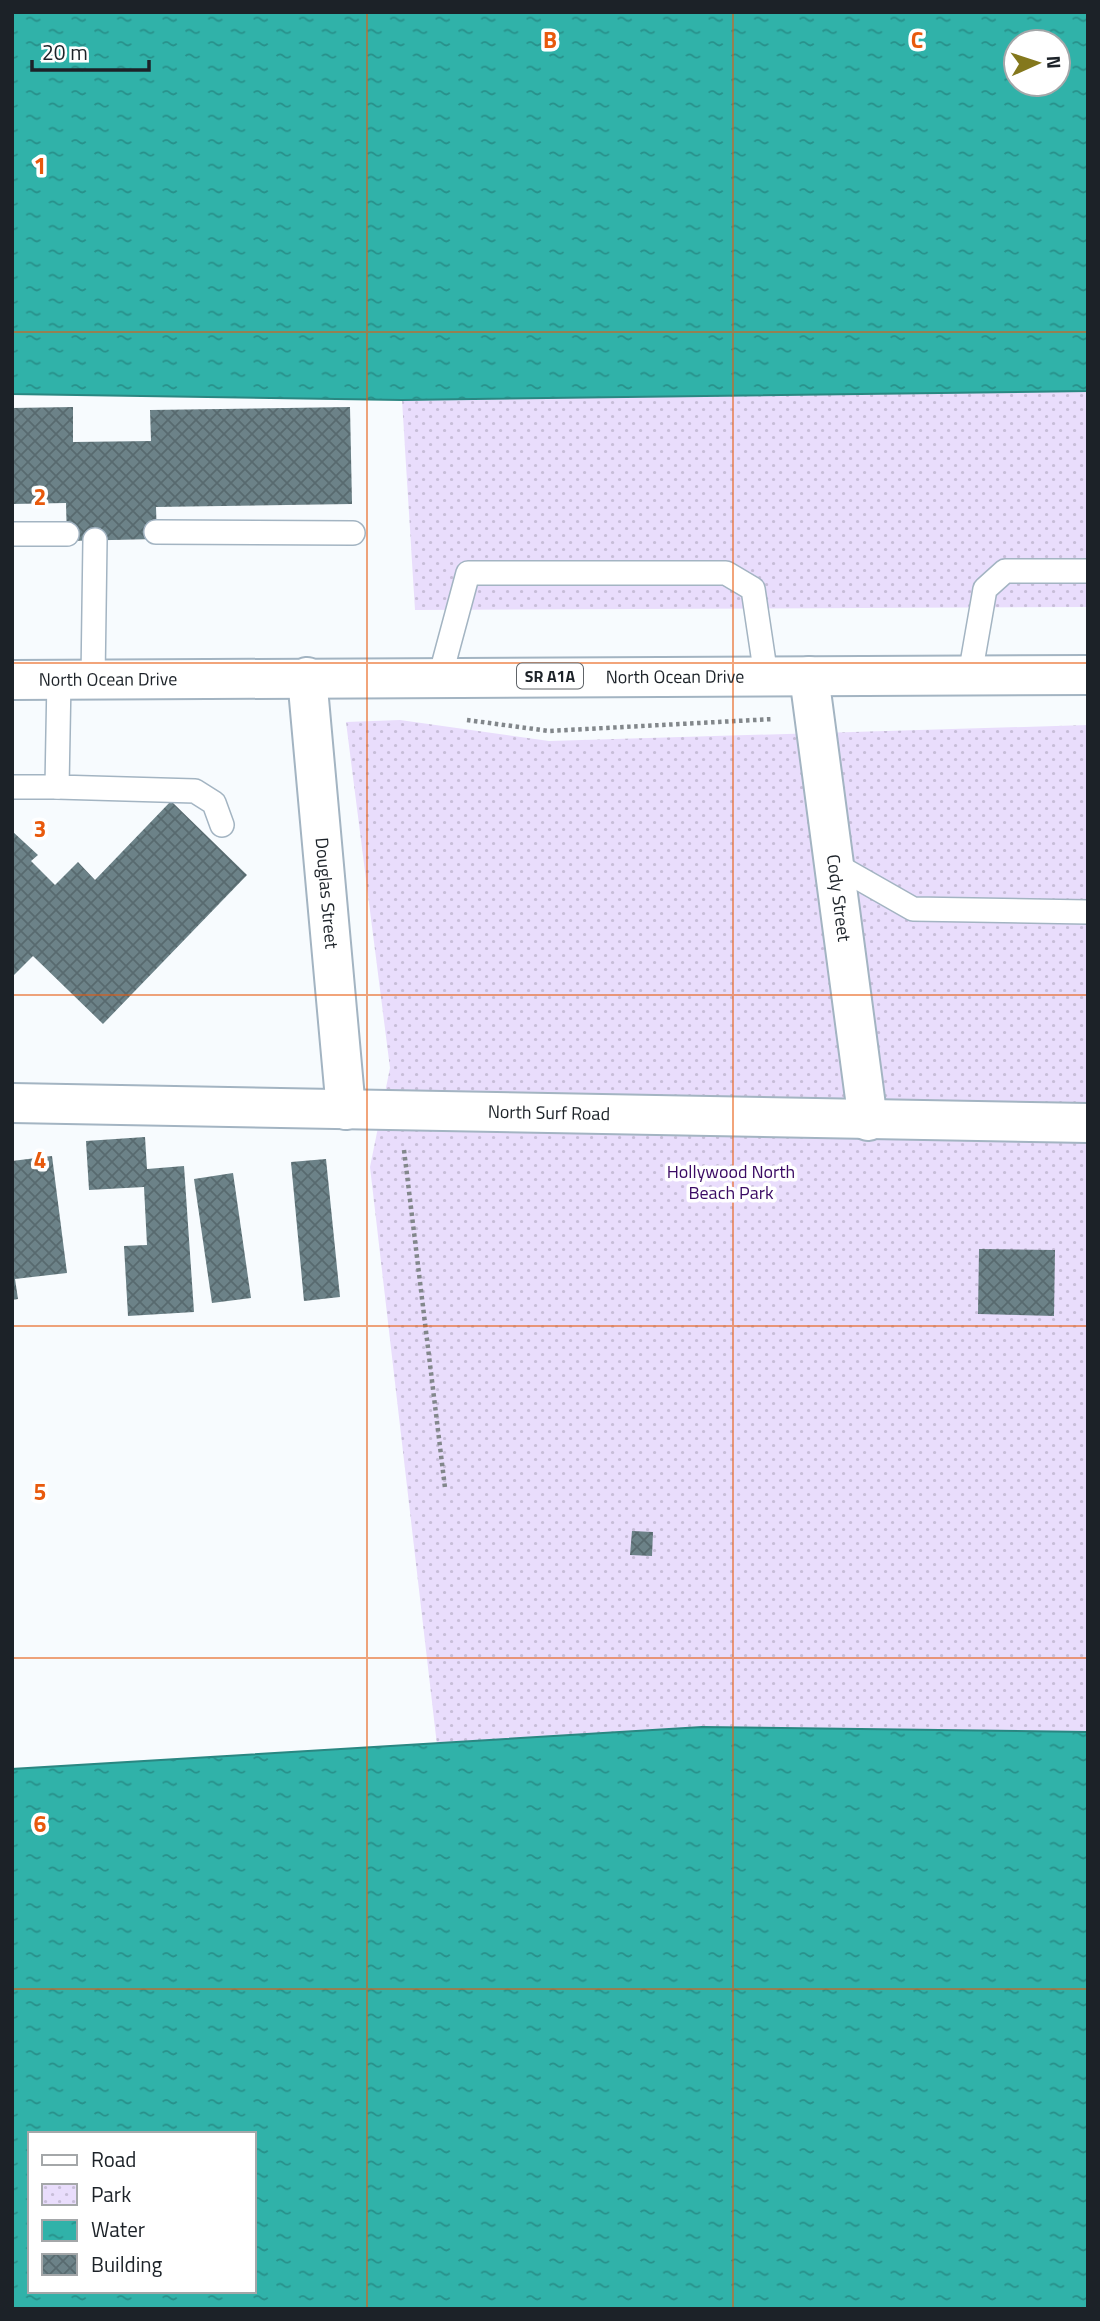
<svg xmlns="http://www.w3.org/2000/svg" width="1100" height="2321" viewBox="0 0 1100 2321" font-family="'Titillium Web',sans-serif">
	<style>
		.park { fill: url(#park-dots) }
		.water { fill: url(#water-ripples); stroke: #2a8782; stroke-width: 2; fill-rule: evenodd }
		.building { fill: url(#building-cross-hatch) }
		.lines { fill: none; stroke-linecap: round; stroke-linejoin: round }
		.service-casing { stroke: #a3b4c2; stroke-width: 26 }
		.minor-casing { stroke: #a3b4c2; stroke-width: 42 }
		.primary-casing { stroke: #a3b4c2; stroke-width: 42 }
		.path { stroke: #82878b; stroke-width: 4.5; stroke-dasharray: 3.5 3.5; stroke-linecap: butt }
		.service { stroke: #fff; stroke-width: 23 }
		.minor { stroke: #fff; stroke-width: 38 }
		.primary { stroke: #fff; stroke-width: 38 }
		.grid { fill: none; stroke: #e8590c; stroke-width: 2; stroke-opacity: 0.55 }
		.labels { text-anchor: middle; stroke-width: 7; stroke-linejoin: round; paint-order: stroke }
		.shield { fill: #fff; stroke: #606468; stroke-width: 2 }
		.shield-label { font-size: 16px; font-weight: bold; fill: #1c2228 }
		.street-label { font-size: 18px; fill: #1c2228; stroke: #fff }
		.park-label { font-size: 18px; fill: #3a0a63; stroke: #fff }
		.grid-label { font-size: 23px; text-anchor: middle; font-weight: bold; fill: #e8590c; stroke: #fff; stroke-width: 7; stroke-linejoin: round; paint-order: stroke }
	</style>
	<defs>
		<pattern id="park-dots" width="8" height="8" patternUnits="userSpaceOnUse" patternTransform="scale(1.75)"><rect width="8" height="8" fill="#e9ddfc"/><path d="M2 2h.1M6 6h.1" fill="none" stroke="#c7bdd8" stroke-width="1.8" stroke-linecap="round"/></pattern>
		<pattern id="water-ripples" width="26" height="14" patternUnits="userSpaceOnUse" patternTransform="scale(1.75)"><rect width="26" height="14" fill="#30b2a9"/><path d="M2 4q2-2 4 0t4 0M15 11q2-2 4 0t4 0" fill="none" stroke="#28908a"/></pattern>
		<pattern id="building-cross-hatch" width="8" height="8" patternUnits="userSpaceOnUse" patternTransform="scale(1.75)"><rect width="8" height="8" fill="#6c8288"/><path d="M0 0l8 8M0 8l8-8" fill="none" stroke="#586a6f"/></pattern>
	</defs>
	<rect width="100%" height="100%" fill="#f7fbfe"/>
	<g class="park">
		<path d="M1088,391V607L415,610L402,400Z"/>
		<path d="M400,720L549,741L1088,725V1732L703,1727L437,1745L370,1167L390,1068L346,722Z"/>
	</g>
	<g class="water">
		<path d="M12,12H1088V391L402,400L12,394ZM1016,42H1058V84H1016Z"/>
		<path d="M702,1727L1088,1732V2309H12V1769ZM30,2134H254V2291H30Z"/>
	</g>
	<g class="building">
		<path d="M73,407V442L151,441L150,410L350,407L352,504L156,507L157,539L67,541L66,503L12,504V408Z"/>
		<path d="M171,801L247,875L103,1024L33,956L12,977V831L38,855L31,861L55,885L78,862L95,880Z"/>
		<path d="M145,1137L147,1169L184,1166L194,1312L128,1316L124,1246L147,1245L144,1187L89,1190L86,1141Z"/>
		<path d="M52,1156L67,1273L15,1279L18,1299L12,1300V1161Z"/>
		<path d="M326,1159L340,1297L304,1301L291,1162Z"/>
		<path d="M233,1173L251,1298L212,1303L194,1179Z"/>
		<path d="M979,1249L1055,1250L1054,1316L978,1314Z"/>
		<path d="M632,1531L653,1532L652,1556L630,1555Z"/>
	</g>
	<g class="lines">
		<g class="service-casing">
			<g id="service">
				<path d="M156,532L353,533"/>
				<path d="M12,534H67"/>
				<path d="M970,675L985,589L1005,571H1088"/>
				<path d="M440,677L468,573H726L753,589L766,676"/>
				<path d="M59,679L57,787L195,791L214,803L222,825"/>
				<path d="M93,679L95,540"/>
				<path d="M12,787H57"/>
				<path d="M834,864L913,909L1088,912"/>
			</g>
		</g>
		<g class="minor-casing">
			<g id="minor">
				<path id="s1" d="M809,676L868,1121"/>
				<path id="s2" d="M307,677L346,1110"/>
				<path id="s3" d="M12,1103L1088,1123"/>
			</g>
		</g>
		<g class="primary-casing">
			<g id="primary">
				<path id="s4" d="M12,680L1088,675"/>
			</g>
		</g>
		<g class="path">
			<path d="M467,720L549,731L773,719"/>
			<path d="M404,1150L445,1488"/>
		</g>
		<use href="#service" class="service"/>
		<use href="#minor" class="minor"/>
		<use href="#primary" class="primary"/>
	</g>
	<path class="grid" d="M367,12V2309M733,12V2309M12,332H1088M12,663H1088M12,995H1088M12,1326H1088M12,1658H1088M12,1989H1088"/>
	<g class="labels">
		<rect class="shield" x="517" y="663.5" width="66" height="25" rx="5"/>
		<g class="shield-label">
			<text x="550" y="682">SR A1A</text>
		</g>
		<g class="street-label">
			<text dy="6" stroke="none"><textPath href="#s4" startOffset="663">North Ocean Drive</textPath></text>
			<text dy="6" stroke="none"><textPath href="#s4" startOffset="96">North Ocean Drive</textPath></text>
			<text dy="6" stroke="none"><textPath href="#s2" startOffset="217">Douglas Street</textPath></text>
			<text dy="6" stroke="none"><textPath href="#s1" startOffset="224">Cody Street</textPath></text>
			<text dy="6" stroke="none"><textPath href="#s3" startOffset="537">North Surf Road</textPath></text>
		</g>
		<g class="park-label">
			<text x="731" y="1178">Hollywood North<tspan x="731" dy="21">Beach Park</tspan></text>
		</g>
	</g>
	<g class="grid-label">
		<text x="550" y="48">B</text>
		<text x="917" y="48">C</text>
		<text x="40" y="174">1</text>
		<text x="40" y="505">2</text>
		<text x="40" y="837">3</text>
		<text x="40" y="1168">4</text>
		<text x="40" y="1500">5</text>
		<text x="40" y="1832">6</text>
	</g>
	<rect width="1100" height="2321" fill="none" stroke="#1c2228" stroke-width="28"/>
	<rect x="28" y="2132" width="228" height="161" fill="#ffffff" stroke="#a4a7a9" stroke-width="2"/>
	<rect x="42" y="2155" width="35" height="10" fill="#ffffff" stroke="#a4a7a9" stroke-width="2"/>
	<text x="91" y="2167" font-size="21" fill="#1c2228">Road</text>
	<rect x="42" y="2184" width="35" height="21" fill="url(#park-dots)" stroke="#a4a7a9" stroke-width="2"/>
	<text x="91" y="2202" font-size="21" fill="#1c2228">Park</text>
	<rect x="42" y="2220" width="35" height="21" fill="url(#water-ripples)" stroke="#a4a7a9" stroke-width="2"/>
	<text x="91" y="2237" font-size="21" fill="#1c2228">Water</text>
	<rect x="42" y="2254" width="35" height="21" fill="url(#building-cross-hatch)" stroke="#a4a7a9" stroke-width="2"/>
	<text x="91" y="2272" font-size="21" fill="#1c2228">Building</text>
	<g transform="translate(1037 63) rotate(87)"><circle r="33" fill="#ffffff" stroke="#a4a7a9" stroke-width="2"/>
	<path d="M0-5L12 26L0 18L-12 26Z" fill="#84781d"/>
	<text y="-10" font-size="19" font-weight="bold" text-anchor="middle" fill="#1c2228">N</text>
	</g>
	<path d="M32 60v10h117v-10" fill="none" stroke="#1c2228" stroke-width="3.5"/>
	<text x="42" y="60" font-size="21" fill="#1c2228" stroke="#ffffff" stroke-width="5" paint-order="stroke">20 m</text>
</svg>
